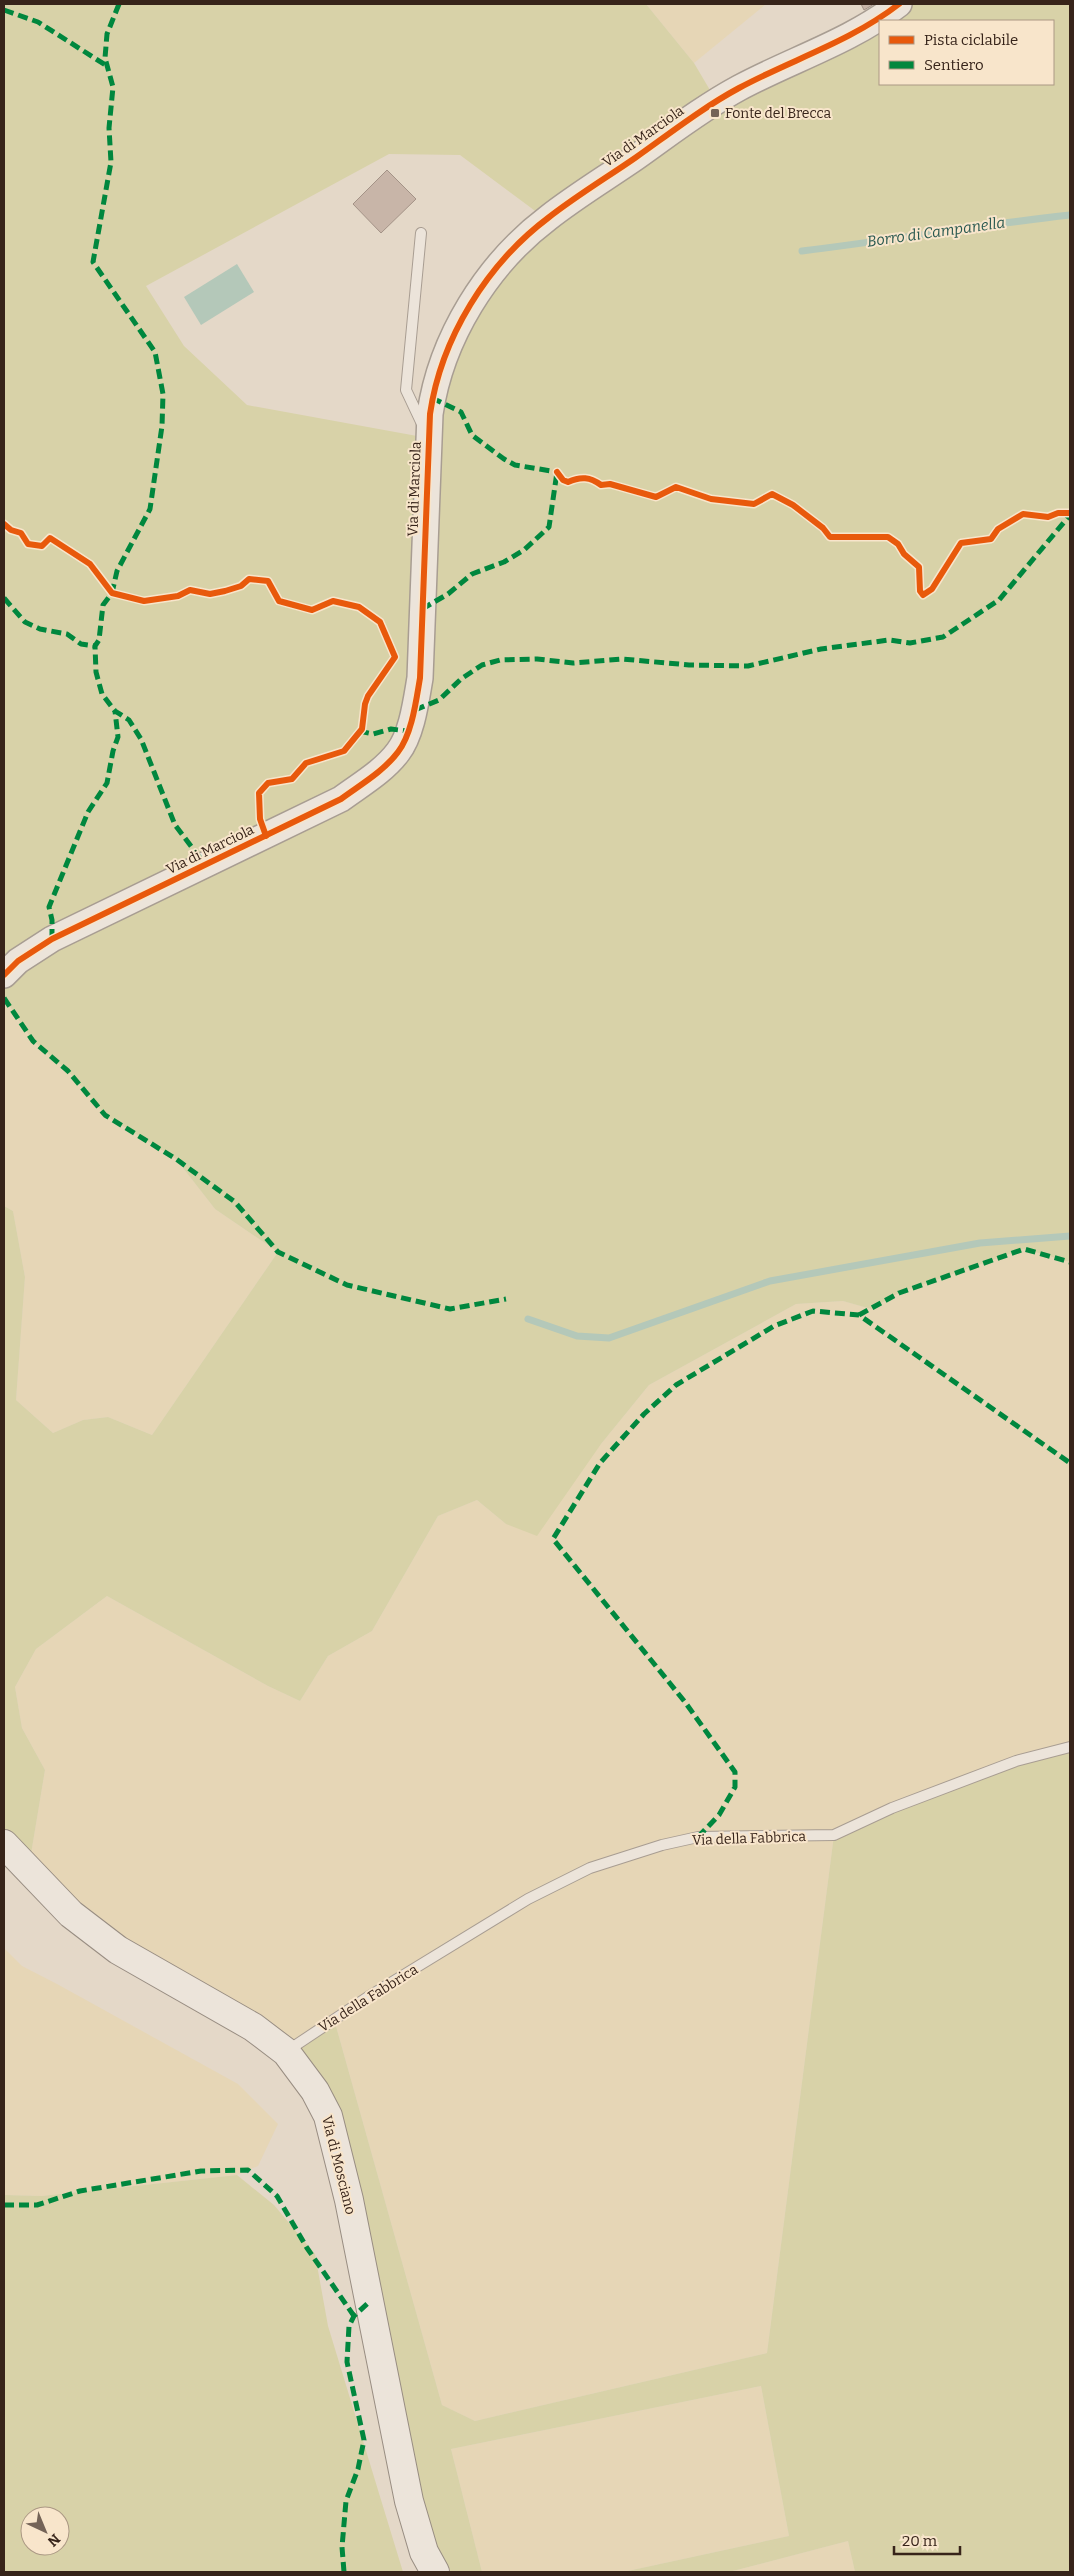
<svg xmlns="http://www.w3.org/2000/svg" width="1074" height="2576" viewBox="0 0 1074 2576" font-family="Bitter,serif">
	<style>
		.farmland { fill: #e6d6b6 }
		.green { fill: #d8d2a8; fill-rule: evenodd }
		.water { fill: #b4c8b9 }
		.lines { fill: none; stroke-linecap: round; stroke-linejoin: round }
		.stream { stroke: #b4c8b9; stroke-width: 7 }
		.building { fill: #c8b5a8; stroke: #a49387 }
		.service-casing { stroke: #a89d92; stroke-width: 12 }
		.tertiary-casing { stroke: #a89d92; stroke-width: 28 }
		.secondary-casing { stroke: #988d82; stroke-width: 30 }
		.service { stroke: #ece4da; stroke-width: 10 }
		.tertiary { stroke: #ece4da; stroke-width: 25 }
		.secondary { stroke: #ece4da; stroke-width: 28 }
		.quiet { stroke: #00873e; stroke-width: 5; stroke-dasharray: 10 5; stroke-linecap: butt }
		.cycleway-casing { stroke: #f8e5cb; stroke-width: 9 }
		.cycleway { stroke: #e8590c; stroke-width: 6 }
		.poi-dot { fill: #746357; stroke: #f8e5cb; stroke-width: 2 }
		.labels { text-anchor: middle; stroke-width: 4; stroke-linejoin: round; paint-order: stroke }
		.poi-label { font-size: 14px; fill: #37241a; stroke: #f8e5cb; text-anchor: start }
		.street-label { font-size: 14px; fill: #37241a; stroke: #f8e5cb }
		.water-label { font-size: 15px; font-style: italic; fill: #28584f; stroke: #f8e5cb }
	</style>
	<rect width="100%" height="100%" fill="#e4d8c8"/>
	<g class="farmland">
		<path d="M646,4H766L694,63Z"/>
		<path d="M4,998L33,1041L68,1071L105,1115L176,1159L215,1209L278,1252L152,1435L108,1417L83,1420L53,1433L16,1400L25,1277L13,1211L4,1206Z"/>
		<path d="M1024,1249L1070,1262V1747L834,1835L767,2353L475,2421L442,2405L334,2019L286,2052L28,1872L45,1770L22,1728L15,1687L36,1649L107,1596L268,1686L300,1701L328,1656L372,1631L438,1516L477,1500L506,1524L601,1444L649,1385L796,1304L843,1301L871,1309L899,1293Z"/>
		<path d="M4,1948L22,1966L57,1984L238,2084L278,2124L258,2166L237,2175L42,2196L4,2195Z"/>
		<path d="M761,2386L789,2536L623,2572H482L451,2449Z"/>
		<path d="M848,2541L855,2572H729Z"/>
	</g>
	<g class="green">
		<path d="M4,4H646L694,63L717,102L899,4H1070V1262L1024,1249L899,1293L871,1309L843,1301L796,1304L649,1385L601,1444L537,1536L506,1524L477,1500L438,1516L372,1631L328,1656L300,1701L268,1686L107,1596L36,1649L15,1687L22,1728L45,1770L28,1872L4,1844V1206L13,1211L25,1277L16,1400L53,1433L83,1420L108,1417L152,1435L278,1252L215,1209L176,1159L105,1115L68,1071L33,1041L4,998ZM880,21H1053V84H880ZM389,154L460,155L546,219L458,323L428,438L247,405L184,346L146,286Z"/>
		<path d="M1070,1748V2572H855L848,2541L729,2572H623L789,2536L761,2386L451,2449L482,2572H435L349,2200L286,2052L334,2019L442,2405L475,2421L767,2353L834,1835L892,1808Z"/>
		<path d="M237,2175L274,2205L315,2254L328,2326L403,2572H4V2195L42,2196ZM30,2516H60V2546H30Z"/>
	</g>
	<path class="water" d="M237,264L254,292L201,325L184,297Z"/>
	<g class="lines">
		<g class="stream">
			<path d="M802,251C892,240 980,225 1070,215"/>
			<path d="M528,1319L577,1336L609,1338L770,1281L980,1243L1070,1236"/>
		</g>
	</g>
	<g class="building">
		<path d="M861,4H874L864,10Z"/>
		<path d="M387,170L416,199L381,233L353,204Z"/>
	</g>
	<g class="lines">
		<g class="service-casing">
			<g id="service">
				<path d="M421,233L406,390L423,426"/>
				<path d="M287,2051L371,1995L528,1899L590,1868L662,1845L698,1837L834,1835L892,1808L1016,1761L1070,1747"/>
			</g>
		</g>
		<g class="tertiary-casing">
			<path id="tertiary" d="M4,975L18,961L52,939L341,799C360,785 384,771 398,752C412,734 416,701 420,678L430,414C441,338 487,264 548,218C576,196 606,178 635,158C669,134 702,108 739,88C793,59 850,42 899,4"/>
		</g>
		<g class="secondary-casing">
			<path id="secondary" d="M4,1844L71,1914L118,1950L253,2027L286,2052L315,2091L328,2116L349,2200L409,2501L424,2552L435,2572"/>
		</g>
		<use href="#service" class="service"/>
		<use href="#tertiary" class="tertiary"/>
		<use href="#secondary" class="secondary"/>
		<g class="quiet">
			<path d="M119,4L107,34L105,58L113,87L109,128L111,162L93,262L155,352L163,394L162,426L150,509L117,571L112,593L103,605L99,640L95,646L96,672L102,694L115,711L129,720L141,739L175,825L206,866"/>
			<path d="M4,10L38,22L107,66"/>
			<path d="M432,398L461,412L472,435L504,459L515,465L557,472"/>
			<path d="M4,598L25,622L40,629L67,634L81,644L95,646"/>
			<path d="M422,609L448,594L472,574L504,562L524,550L549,527L557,472"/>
			<path d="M415,710L439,700L461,679L482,665L500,660L537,659L573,663L622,659L689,665L748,666L821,649L889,640L910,643L943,637L999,600L1070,515"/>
			<path d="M359,731L373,734L391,729L407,731"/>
			<path d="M52,939V920L49,907L88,812L107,783L113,751L118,737L115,711"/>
			<path d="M4,998L33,1041L68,1071L105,1115L176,1159L235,1202L278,1252L347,1285L450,1309L506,1299"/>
			<path d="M859,1315L899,1293L1024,1249L1070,1262"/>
			<path d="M698,1837L719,1815L735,1787V1772L685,1702L553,1539L600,1463L644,1414L676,1385L774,1326L813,1311L859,1315L1070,1463"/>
			<path d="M4,2205H37L80,2191L201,2171L248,2170L277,2196L307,2248L354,2316"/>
			<path d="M344,2572L342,2547L346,2501L358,2469L364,2440L347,2362L349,2326L354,2316L368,2303"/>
		</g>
		<g class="cycleway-casing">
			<g id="cycleway">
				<path d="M557,472L563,480L568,482C581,476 590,477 601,485L610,484L656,497L676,487L711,499L754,504L772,494L793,505L823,528L830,537H888L898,544L904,554L919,567L920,591L923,595L932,589L961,543L991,539L998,529L1023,514L1048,517L1058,513H1070"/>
				<path d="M4,524L11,530L21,533L28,544L42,546L50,538L90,564L112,593L144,601L178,596L190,590L210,594L225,591L241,586L249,579L268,581L279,601L312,610L333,601L359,607L380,622L395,657L368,696L365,704L362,729L344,751L306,763L292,779L268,783L259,793L260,819L266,836"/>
				<path d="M4,975L18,961L52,939L341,799C360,785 384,771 398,752C412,734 416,701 420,678L430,414C441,338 487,264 548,218C576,196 606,178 635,158C669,134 702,108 739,88C793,59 850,42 899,4"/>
			</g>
		</g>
		<use href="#cycleway" class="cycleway"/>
	</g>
	<rect class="poi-dot" x="710" y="108" width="10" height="10" rx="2.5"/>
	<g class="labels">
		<g class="poi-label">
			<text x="725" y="118">Fonte del Brecca</text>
		</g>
		<g class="street-label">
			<text transform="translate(643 136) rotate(-35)" y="5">Via di Marciola</text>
			<text transform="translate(414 489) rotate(-88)" y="5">Via di Marciola</text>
			<text transform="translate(210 849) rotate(-26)" y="5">Via di Marciola</text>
			<text transform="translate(749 1838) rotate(-2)" y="5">Via della Fabbrica</text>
			<text transform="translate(368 1998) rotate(-32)" y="5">Via della Fabbrica</text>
			<text transform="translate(339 2165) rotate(76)" y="5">Via di Mosciano</text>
		</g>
		<g class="water-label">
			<text transform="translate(936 232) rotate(-8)" y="5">Borro di Campanella</text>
		</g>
	</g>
	<rect width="1074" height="2576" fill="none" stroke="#37241a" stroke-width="10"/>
	<rect x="879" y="20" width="175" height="65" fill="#f8e5cb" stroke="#ab9884"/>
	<rect x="889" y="36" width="25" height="8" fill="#e8590c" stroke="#ab9884"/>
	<text x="924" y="45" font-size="15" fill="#37241a">Pista ciclabile</text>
	<rect x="889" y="61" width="25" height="8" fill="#00873e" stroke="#ab9884"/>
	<text x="924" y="70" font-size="15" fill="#37241a">Sentiero</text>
	<g transform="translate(45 2531) rotate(136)"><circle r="24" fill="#f8e5cb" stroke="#ab9884"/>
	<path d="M0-4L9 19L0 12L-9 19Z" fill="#746357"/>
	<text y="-8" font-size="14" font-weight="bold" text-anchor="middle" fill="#37241a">N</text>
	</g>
	<path d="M894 2546v8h66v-8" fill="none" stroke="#37241a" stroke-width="2.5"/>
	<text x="902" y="2546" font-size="15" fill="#37241a" stroke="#f8e5cb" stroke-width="4" paint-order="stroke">20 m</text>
</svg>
